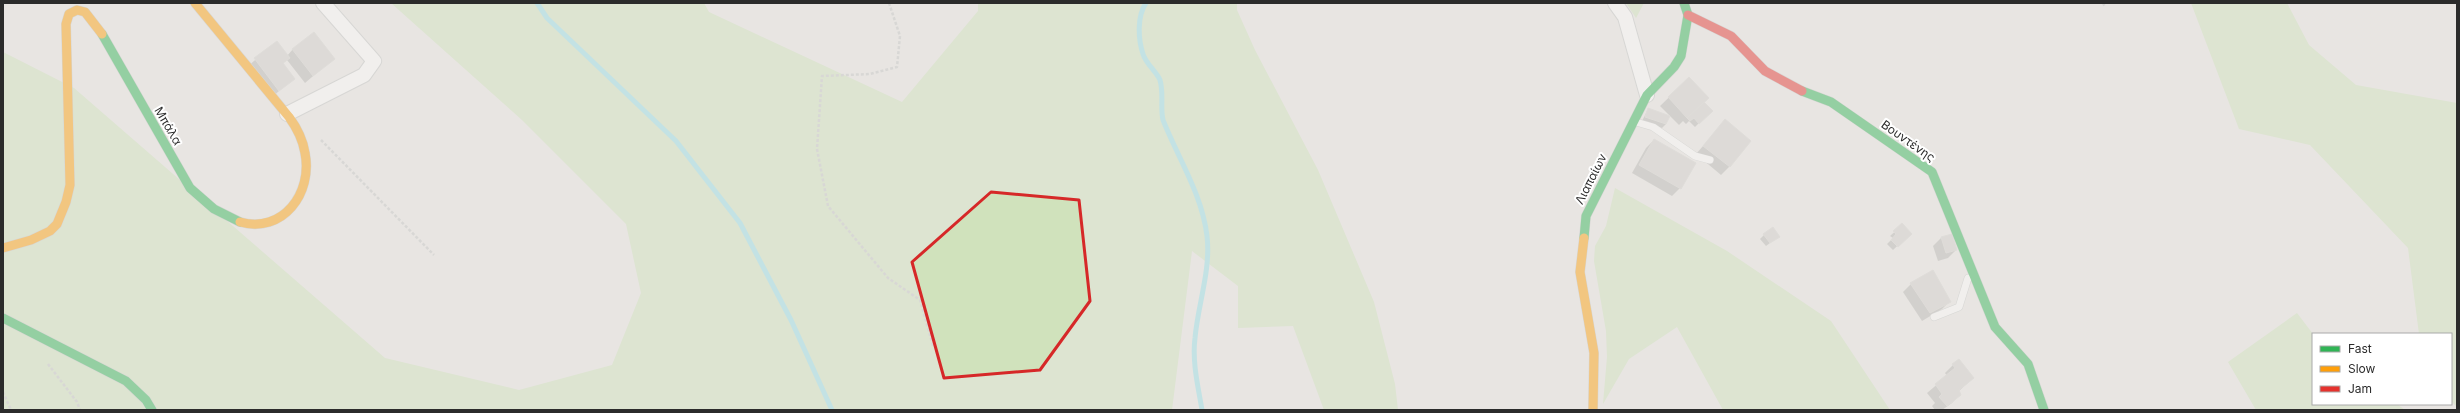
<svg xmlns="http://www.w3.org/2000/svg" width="2460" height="413" viewBox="0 0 2460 413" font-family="Inter,sans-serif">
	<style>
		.green { fill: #d0e2bc }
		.shadow { fill: #0003 }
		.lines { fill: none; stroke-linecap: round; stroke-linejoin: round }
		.stream { stroke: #98dde7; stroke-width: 5 }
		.building { fill: #d0cdcb; stroke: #d4d1ce }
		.lane-casing { stroke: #c4c4c4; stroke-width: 8 }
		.street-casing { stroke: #c4c4c4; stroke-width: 16 }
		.fast-casing { stroke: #c4c4c4; stroke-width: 10 }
		.slow-casing { stroke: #c4c4c4; stroke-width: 10 }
		.jam-casing { stroke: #c4c4c4; stroke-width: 10 }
		.path { stroke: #c6c6c6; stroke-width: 2.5; stroke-dasharray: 3 2; stroke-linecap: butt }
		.lane { stroke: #fcfbfb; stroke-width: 7 }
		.street { stroke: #fcfbfb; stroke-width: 14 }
		.fast { stroke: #30b455; stroke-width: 9 }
		.slow { stroke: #ff9f0a; stroke-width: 9 }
		.jam { stroke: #e5322d; stroke-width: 9 }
		.marked { fill: none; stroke: #d62828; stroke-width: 3; stroke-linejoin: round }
		.labels { text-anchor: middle; stroke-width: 4; stroke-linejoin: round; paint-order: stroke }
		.street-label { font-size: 12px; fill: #2b2b2b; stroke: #fff }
	</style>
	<rect width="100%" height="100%" fill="#e8e5e2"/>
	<g class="green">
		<path d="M391,3H704L709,12L902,102L978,11V3H1237V10L1255,50L1318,170L1374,302L1395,384L1398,410H1324L1293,326L1238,328V286L1192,251L1172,410H3V52L74,88L385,358L519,390L612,365L641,293L626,224L522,120Z"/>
		<path d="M1626,3H1644L1636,18Z"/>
		<path d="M2191,3H2287L2309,45L2356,85L2457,103V407L2451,401V334H2419L2408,248L2310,145L2239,129Z"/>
		<path d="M1615,188L1727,251L1831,321L1890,410H1723L1677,327L1629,359L1603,404L1607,357L1606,331L1594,261L1595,246L1606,226Z"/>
		<path d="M2297,313L2313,334V404H2397L2405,410H2256L2228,362Z"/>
	</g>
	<g class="shadow">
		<path d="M276,42L287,56L293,49L333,59L305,83L287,60L282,64L293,79L271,98L247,67Z"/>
		<path d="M1689,78L1703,102L1711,111L1695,127L1689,121L1686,124L1683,121L1679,125L1660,106Z"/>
		<path d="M1648,109L1666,124L1662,128L1642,121Z"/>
		<path d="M1725,121L1729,167L1721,175L1696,154Z"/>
		<path d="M1654,140L1680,188L1672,196L1632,173L1646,148Z"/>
		<path d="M1902,225L1910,234L1893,250L1887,244L1893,238L1890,236Z"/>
		<path d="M1764,235L1774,240L1766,246L1760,239Z"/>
		<path d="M1951,235L1956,250L1948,258L1938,261L1933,246L1941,238Z"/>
		<path d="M1911,284L1950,301L1942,309L1922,321L1903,292Z"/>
		<path d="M1953,365L1973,378L1959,391L1960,394L1952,403L1942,410H1935L1932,406L1935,403L1927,393L1947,376L1945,373Z"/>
	</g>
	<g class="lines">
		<g class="stream">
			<path d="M537,3L547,18L676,141L740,223L791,320L832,410"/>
			<path d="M1146,3C1137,16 1138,39 1143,54C1146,64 1156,71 1160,80C1164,94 1160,107 1163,120C1178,158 1202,194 1207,236C1211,270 1198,304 1195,338C1192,362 1198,386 1202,410"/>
		</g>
	</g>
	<g class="building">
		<path d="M314,32L335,59L313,76L292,49Z"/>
		<path d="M277,41L290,58L283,63L295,79L279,91L254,58Z"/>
		<path d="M1689,77L1709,98L1687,118L1668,97Z"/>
		<path d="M1704,102L1713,111L1699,124L1694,118L1690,121L1687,118Z"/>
		<path d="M1648,108L1670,116L1666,124L1645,117Z"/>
		<path d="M1725,119L1751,141L1730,167L1703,146Z"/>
		<path d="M1654,139L1696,163L1681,189L1639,165Z"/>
		<path d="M1902,223L1912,234L1898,247L1891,240L1896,234L1893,231Z"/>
		<path d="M1773,227L1780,237L1770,243L1763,234Z"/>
		<path d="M1952,234L1957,250L1946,253L1941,237Z"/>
		<path d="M1933,270L1951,302L1930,313L1910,283Z"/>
		<path d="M1959,359L1974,378L1959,390L1961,395L1947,406L1939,397L1942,394L1935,384L1955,368L1952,364Z"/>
	</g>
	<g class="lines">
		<g class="lane-casing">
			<g id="lane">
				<path d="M1636,122L1653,127L1695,156L1710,160"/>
				<path d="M1934,317L1959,307L1968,278"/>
			</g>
		</g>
		<g class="street-casing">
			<g id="street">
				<path d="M1615,3L1625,17L1647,95"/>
				<path d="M287,114L364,75L374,61L323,3"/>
			</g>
		</g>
		<g class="fast-casing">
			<g id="fast">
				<path d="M102,34L190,188L214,209L240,222"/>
				<path d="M1802,91L1831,102L1932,172L1995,327L2028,364L2044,410"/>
				<path d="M1584,238L1586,216L1647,95L1674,67L1681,56L1688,15L1684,3"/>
				<path d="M3,318L126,381L146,400L152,410"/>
			</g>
		</g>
		<g class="slow-casing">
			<g id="slow">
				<path d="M195,3L289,117C297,128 303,140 305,153C313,193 283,234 240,222"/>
				<path d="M1584,238L1580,272L1594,353L1593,410"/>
				<path d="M3,248L31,240L50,231L57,224L66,202L70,185L66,24L69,14L77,10L85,12L102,34"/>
			</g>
		</g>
		<g class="jam-casing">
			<path id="jam" d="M1688,15L1731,36L1765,71L1802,91"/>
		</g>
		<g class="path">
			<path d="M889,3L900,36L897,67L870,74L822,76L817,149L828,206L888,278L920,300L933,346"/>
			<path d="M2103,3L2105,7"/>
			<path d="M321,140L434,255"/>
			<path d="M48,364L77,402L80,410"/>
			<path d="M3,392L11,410"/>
		</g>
		<use href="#lane" class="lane"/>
		<use href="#street" class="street"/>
		<use href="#fast" class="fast"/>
		<use href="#slow" class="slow"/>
		<use href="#jam" class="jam"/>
	</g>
	<path d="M0 0H2460V413H0ZM991,192L1079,200L1090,301L1040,370L944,378L912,262Z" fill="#e8e5e2" fill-opacity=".55" fill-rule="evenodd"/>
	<path class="marked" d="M991,192L1079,200L1090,301L1040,370L944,378L912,262Z"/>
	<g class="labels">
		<g class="street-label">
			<text transform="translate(168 126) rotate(60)" y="4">Μπάλα</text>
			<text transform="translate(1908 141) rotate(35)" y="4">Βουντένης</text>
			<text transform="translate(1591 179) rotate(-63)" y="4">Λιαπαίων</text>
		</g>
	</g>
	<rect width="2460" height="413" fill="none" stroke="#2b2b2b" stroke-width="8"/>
	<rect x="2312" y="333" width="140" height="72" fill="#ffffff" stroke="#aaaaaa"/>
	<rect x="2320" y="346" width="20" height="6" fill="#30b455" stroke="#aaaaaa"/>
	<text x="2348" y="353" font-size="12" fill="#2b2b2b">Fast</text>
	<rect x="2320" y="366" width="20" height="6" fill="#ff9f0a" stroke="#aaaaaa"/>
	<text x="2348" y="373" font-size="12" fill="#2b2b2b">Slow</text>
	<rect x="2320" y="386" width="20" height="6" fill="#e5322d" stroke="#aaaaaa"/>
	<text x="2348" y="393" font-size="12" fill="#2b2b2b">Jam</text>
</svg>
